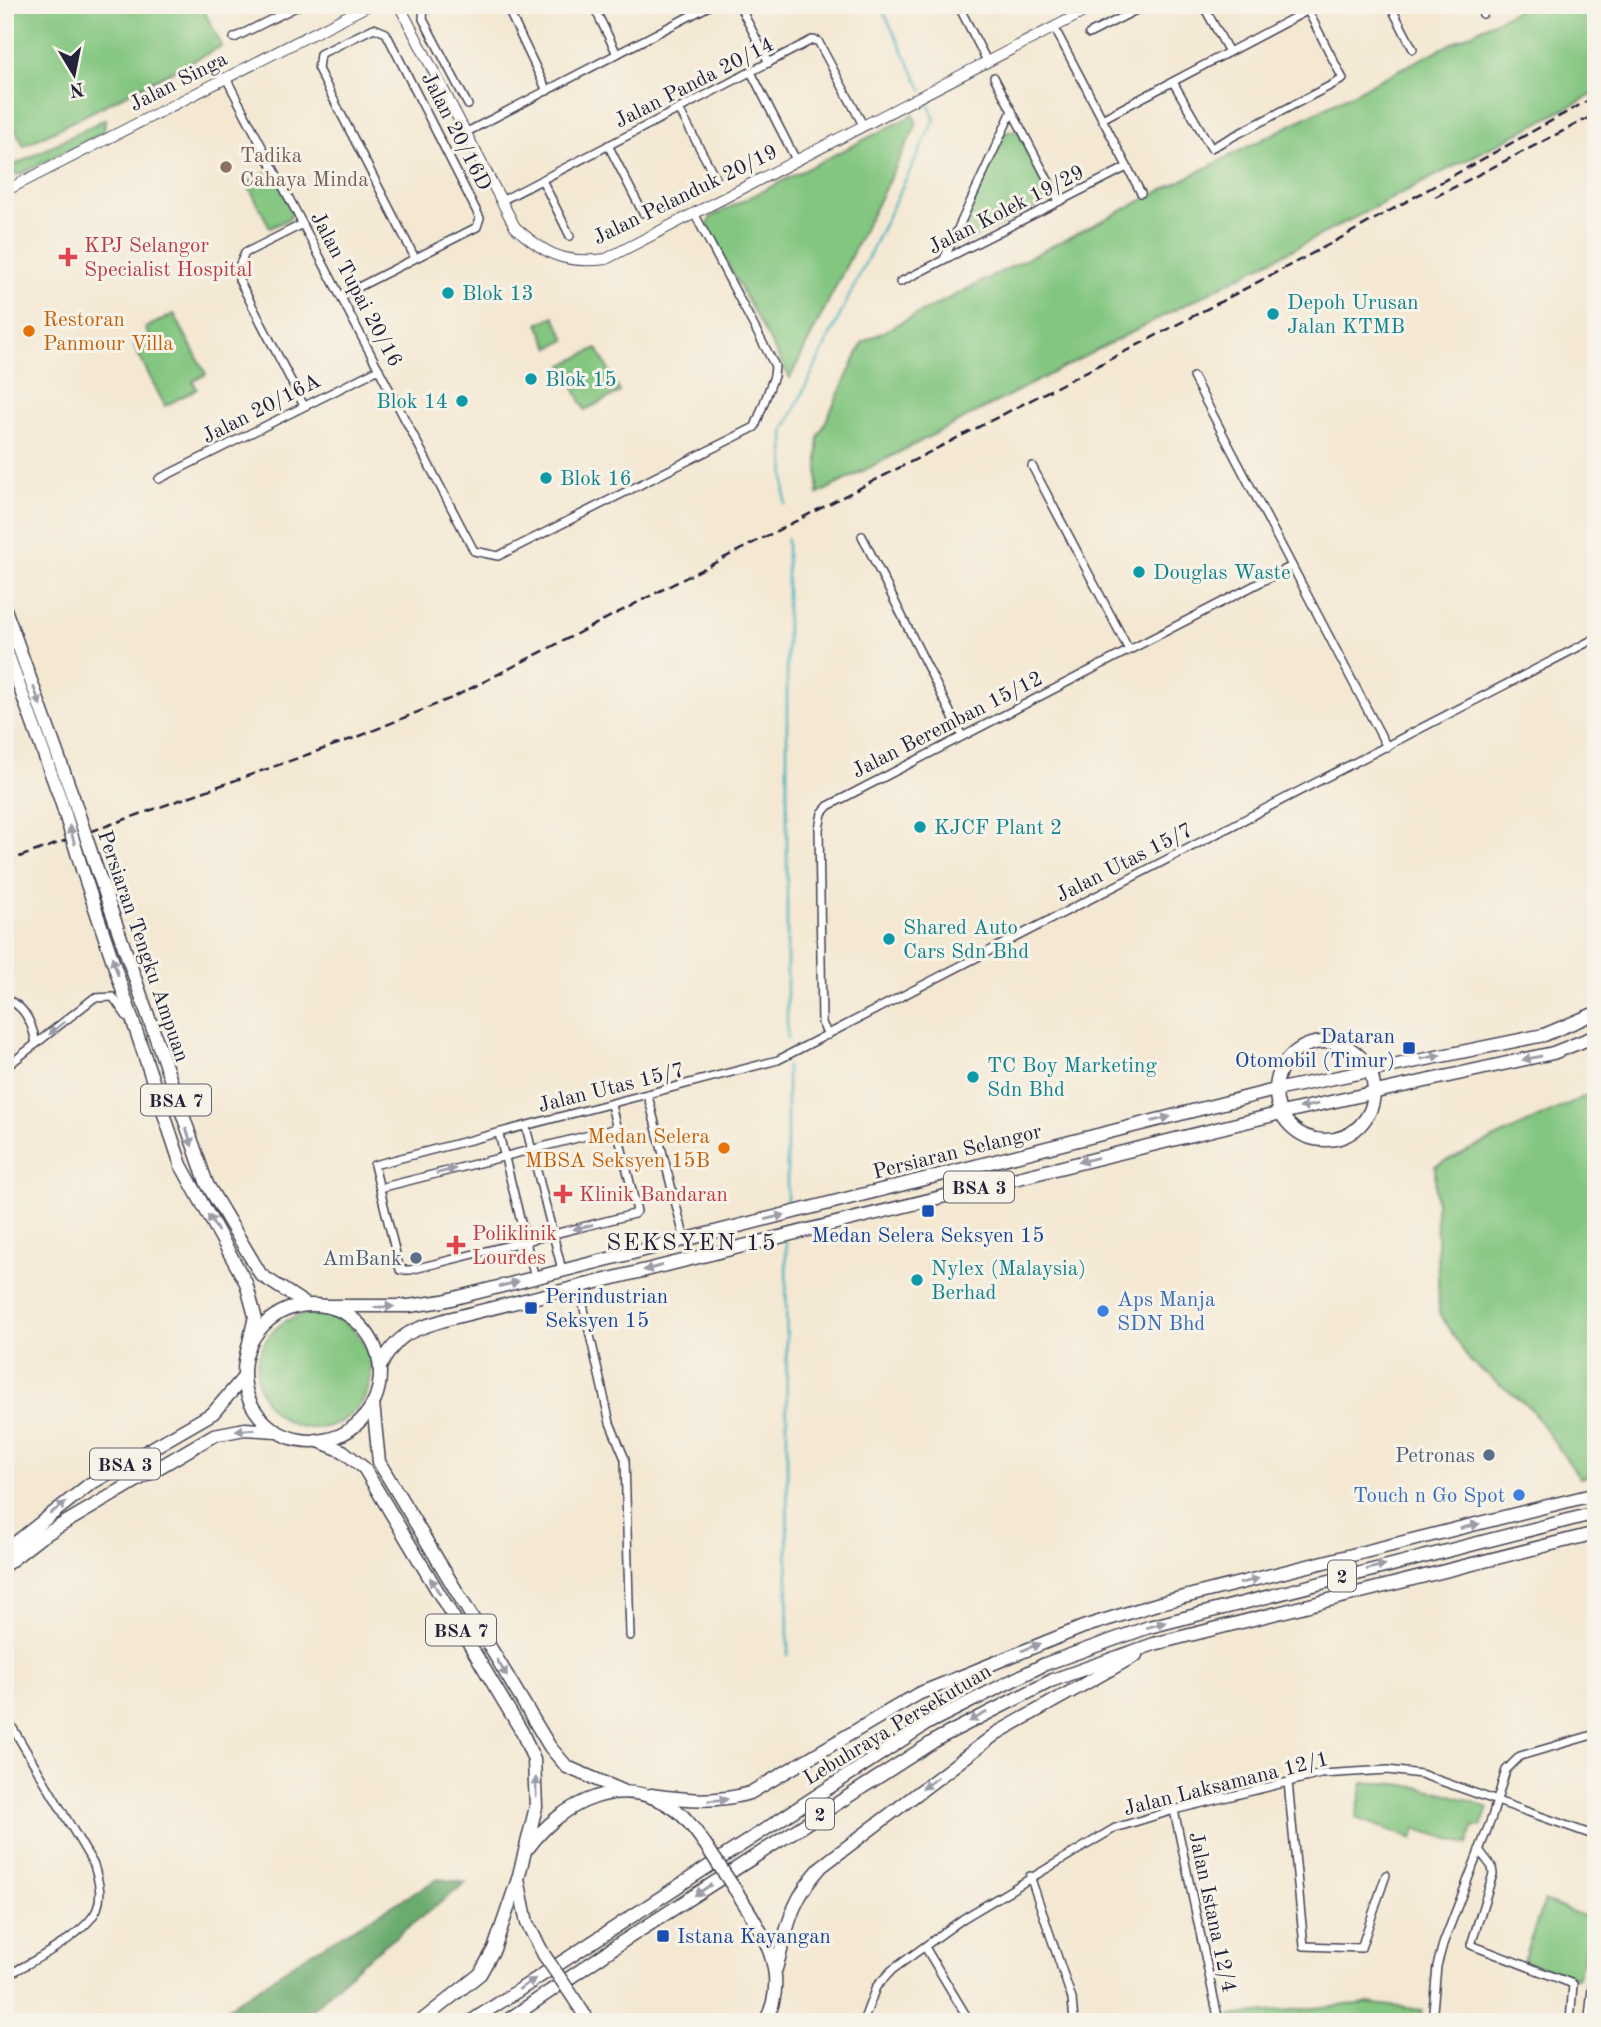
<svg xmlns="http://www.w3.org/2000/svg" width="1601" height="2027" viewBox="0 0 1601 2027" font-family="'Old Standard TT',serif">
	<style>
		.green { fill: #83c680; stroke: #52745e; stroke-width: 2 }
		.forest { fill: #6aab6e; stroke: #466654; stroke-width: 2 }
		.lines { fill: none; stroke-linecap: round; stroke-linejoin: round }
		.stream { stroke: #41b0bc; stroke-width: 2.5 }
		.minor-casing { stroke: #424052; stroke-width: 10 }
		.tertiary-casing { stroke: #424052; stroke-width: 12 }
		.primary-casing { stroke: #424052; stroke-width: 15 }
		.trunk-casing { stroke: #424052; stroke-width: 15 }
		.minor { stroke: #fff; stroke-width: 7 }
		.tertiary { stroke: #fff; stroke-width: 10 }
		.primary { stroke: #fff; stroke-width: 12 }
		.trunk { stroke: #fff; stroke-width: 12 }
		.rail { stroke: #22223b; stroke-width: 2.5; stroke-dasharray: 10 5; stroke-linecap: butt }
		.primary-bridge-casing { stroke: #424052; stroke-width: 15; stroke-linecap: butt }
		.primary-bridge { stroke: #fff; stroke-width: 12 }
		.oneway { fill: #9c9ca7 }
		.education-dot { fill: #8d6e63; stroke: #f7f3e8; stroke-width: 2.5 }
		.health-dot { fill: #e0444e; stroke: #f7f3e8; stroke-width: 2.5 }
		.culture-dot { fill: #0f9aa8; stroke: #f7f3e8; stroke-width: 2.5 }
		.food-dot { fill: #e8710a; stroke: #f7f3e8; stroke-width: 2.5 }
		.transit-dot { fill: #1a4fb4; stroke: #f7f3e8; stroke-width: 2.5 }
		.service-dot { fill: #5c6f8a; stroke: #f7f3e8; stroke-width: 2.5 }
		.shop-dot { fill: #3f7fe0; stroke: #f7f3e8; stroke-width: 2.5 }
		.labels { text-anchor: middle; stroke-width: 6; stroke-linejoin: round; paint-order: stroke }
		.shield { fill: #f7f3e8; stroke: #62616f; stroke-width: 2 }
		.shield-label { font-size: 19px; font-weight: bold; fill: #22223b }
		.street-label { font-size: 21px; fill: #22223b; stroke: #f7f3e8 }
		.education-label { font-size: 21px; fill: #785e54; stroke: #f7f3e8; text-anchor: start }
		.health-label { font-size: 21px; fill: #be3a42; stroke: #f7f3e8; text-anchor: start }
		.culture-label { font-size: 21px; fill: #0d838f; stroke: #f7f3e8; text-anchor: start }
		.food-label { font-size: 21px; fill: #c56008; stroke: #f7f3e8; text-anchor: start }
		.transit-label { font-size: 21px; fill: #164399; stroke: #f7f3e8; text-anchor: start }
		.service-label { font-size: 21px; fill: #4e5e75; stroke: #f7f3e8; text-anchor: end }
		.shop-label { font-size: 21px; fill: #366cbe; stroke: #f7f3e8; text-anchor: start }
		.quarter-label { font-size: 24px; letter-spacing: 2px; fill: #22223b; stroke: #f7f3e8 }
	</style>
	<rect width="100%" height="100%" fill="#f7f3e8"/>
	<filter id="ink" filterUnits="userSpaceOnUse"><feTurbulence type="fractalNoise" baseFrequency=".0143" numOctaves="2"/><feDisplacementMap in="SourceGraphic" scale="14" xChannelSelector="R" yChannelSelector="G"/><feConvolveMatrix kernelMatrix="1 2 1 2 8 2 1 2 1" color-interpolation-filters="sRGB"/></filter>
	<filter id="wash" filterUnits="userSpaceOnUse"><feTurbulence type="fractalNoise" baseFrequency=".00686" numOctaves="4" result="noise"/><feDisplacementMap in="SourceGraphic" scale="28" xChannelSelector="R" yChannelSelector="G"/><feGaussianBlur stdDeviation="1.57" result="paint"/><feColorMatrix in="noise" values="0 0 0 0 0 0 0 0 0 0 0 0 0 0 0 0 0 1.4 0 .05"/><feComposite in="paint" operator="in"/></filter>
	<g filter="url(#wash)">
		<rect width="100%" height="100%" fill="#f4e8d3"/>
		<g class="green">
			<path d="M5,5H201L222,46L24,146L5,110Z"/>
			<path d="M1527,5H1596V93L818,494V438L863,342Z"/>
			<path d="M913,115L917,124L790,378L707,227L711,217Z"/>
			<path d="M105,119L104,132L19,175L5,170Z"/>
			<path d="M1018,131L1050,193L1047,202L966,242L958,238L1006,132Z"/>
			<path d="M272,169L293,208L290,218L270,228L247,183Z"/>
			<path d="M174,314L206,374L193,381L197,389L165,406L134,346L150,338L145,328Z"/>
			<path d="M554,316L566,340L550,348L538,324Z"/>
			<path d="M597,348L620,392L585,410L563,365Z"/>
			<path d="M1596,1091V1474L1580,1478L1530,1408L1470,1361L1439,1313L1435,1166Z"/>
			<circle cx="314" cy="1371" r="57"/>
			<path d="M1363,1783C1406,1781 1448,1792 1488,1808L1481,1827L1474,1826L1467,1844L1416,1829L1413,1839L1356,1818Z"/>
			<path d="M1544,1901L1594,1920L1578,1978L1523,1961Z"/>
			<path d="M1368,2003L1423,2010L1419,2022H1227L1225,2016Z"/>
		</g>
		<path class="forest" d="M438,1879L466,1883L361,1963L299,2022H207L309,1954Z"/>
		<g class="lines">
			<g class="stream">
				<path d="M880,5L923,91"/>
				<path d="M785,504L784,431L935,119L925,97"/>
				<path d="M787,539V1038"/>
				<path d="M787,1066V1201"/>
				<path d="M786,1241L788,1655"/>
			</g>
		</g>
	</g>
	<g filter="url(#ink)">
		<g class="lines">
			<g class="minor-casing">
				<g id="minor">
					<path d="M424,5L423,19L468,105"/>
					<path d="M506,5L547,91"/>
					<path d="M593,5L617,54"/>
					<path d="M739,5L769,63"/>
					<path d="M958,5L987,61"/>
					<path d="M1203,5L1229,52"/>
					<path d="M1390,5L1413,49"/>
					<path d="M1478,5L1483,14"/>
					<path d="M1054,27L1141,193"/>
					<path d="M1089,34L1146,5"/>
					<path d="M234,38L300,5"/>
					<path d="M751,72L796,160"/>
					<path d="M994,77L1059,201"/>
					<path d="M226,78L474,551L498,556L755,427L774,376L775,366L694,213"/>
					<path d="M1173,82L1211,148L1343,79L1308,11"/>
					<path d="M679,109L715,177"/>
					<path d="M1102,119L1318,5"/>
					<path d="M465,133L711,5"/>
					<path d="M608,145L643,213"/>
					<path d="M542,180L570,236"/>
					<path d="M501,201L812,40L818,41L863,125"/>
					<path d="M303,224L245,253L240,264L239,280L304,406"/>
					<path d="M944,259L1012,111"/>
					<path d="M900,282L1127,167"/>
					<path d="M341,296L477,227L480,218L386,33L374,28L320,54L318,69L415,258"/>
					<path d="M1193,377L1387,747"/>
					<path d="M1032,466L1129,650"/>
					<path d="M159,479L379,369"/>
					<path d="M862,536L962,736"/>
					<path d="M5,999C25,1005 33,1026 36,1044"/>
					<path d="M828,1035L822,1023L819,829L822,813L828,806L1290,567"/>
					<path d="M5,1068L94,998L113,997L127,1017"/>
					<path d="M648,1096L685,1240"/>
					<path d="M611,1105L637,1211L634,1214L410,1270H400L374,1165L778,1060L1596,638"/>
					<path d="M526,1127L562,1270"/>
					<path d="M499,1134L535,1278"/>
					<path d="M380,1188L617,1128"/>
					<path d="M579,1287L610,1423L625,1459L630,1636"/>
					<path d="M5,1715L94,1865C98,1880 103,1894 97,1909C86,1935 30,1962 5,1977"/>
					<path d="M1288,1782L1304,1946L1361,1948L1386,1875"/>
					<path d="M1174,1810L1219,2022"/>
					<path d="M1479,1850L1492,1867L1493,1874L1471,1945L1573,1984L1570,2022"/>
					<path d="M1030,1876L1072,1999L1074,2022"/>
					<path d="M925,1947L970,2022"/>
					<path d="M863,2022L876,1987L892,1970L964,1918L1115,1828L1174,1810L1321,1774L1388,1770L1421,1774L1596,1836"/>
					<path d="M1432,2022L1437,1966L1443,1944L1492,1817L1506,1770L1520,1756L1596,1734"/>
				</g>
			</g>
			<g class="tertiary-casing">
				<g id="tertiary">
					<path d="M399,5L515,227C546,255 564,264 606,259L1097,5"/>
					<path d="M5,191L369,5"/>
				</g>
			</g>
			<g class="primary-casing">
				<g id="primary">
					<path d="M5,609L73,797"/>
					<path d="M5,647L61,801"/>
					<path d="M95,864L207,1184L261,1275L307,1305"/>
					<path d="M82,869L181,1165L246,1283L255,1316L247,1352"/>
					<circle cx="1325" cy="1091" r="49"/>
					<circle cx="312" cy="1373" r="68"/>
					<path d="M324,1306H409L443,1301L1275,1090L1544,1035L1596,1013"/>
					<path d="M380,1367C398,1332 412,1330 448,1319L1281,1113L1553,1053L1596,1036"/>
					<path d="M373,1403L379,1462L550,1747L567,1767L623,1791"/>
					<path d="M316,1440L343,1451L364,1468L522,1732L534,1760L536,1807L518,1879L527,1923L544,1955"/>
					<path d="M5,1551L90,1484L213,1413L244,1377"/>
					<path d="M5,1565L41,1537L214,1435L245,1429L276,1431"/>
					<path d="M529,1847C562,1802 622,1773 673,1808C686,1816 696,1832 705,1844"/>
					<path d="M734,1888C761,1929 792,1974 765,2022"/>
					<path d="M571,1994L589,2022"/>
					<path d="M1591,2022L1596,1975"/>
				</g>
			</g>
			<g class="trunk-casing">
				<g id="trunk">
					<path d="M651,1795C686,1800 716,1803 750,1793L918,1694L1083,1627L1160,1603L1596,1494"/>
					<path d="M776,1969C788,1926 790,1901 822,1866L997,1733L1136,1655"/>
					<path d="M420,2022L480,1974L494,1949L518,1879"/>
					<path d="M470,2022L928,1723L1045,1664L1149,1627L1596,1513"/>
					<path d="M505,2022L622,1942L939,1738L1053,1680L1154,1644L1596,1533"/>
				</g>
			</g>
			<use href="#minor" class="minor"/>
			<use href="#tertiary" class="tertiary"/>
			<use href="#primary" class="primary"/>
			<use href="#trunk" class="trunk"/>
			<g class="rail">
				<path d="M1435,197L1596,114"/>
				<path d="M5,862L360,736L454,697L1163,332L1330,244L1596,96"/>
			</g>
			<g class="primary-bridge-casing">
				<g id="primary-bridge">
					<path d="M73,797L95,864"/>
					<path d="M61,801L82,869"/>
					<path d="M705,1844L734,1888"/>
					<path d="M544,1955L571,1994"/>
				</g>
			</g>
			<use href="#primary-bridge" class="primary-bridge"/>
		</g>
		<defs><path id="oneway-solid" d="M-6-.8H1V-3.2L6.5 0L1 3.2V.8H-6Z" transform="scale(1.75)"/></defs>
		<g class="oneway">
			<use href="#oneway-solid" transform="translate(37 696) rotate(70)"/>
			<use href="#oneway-solid" transform="translate(72 835) rotate(-107)"/>
			<use href="#oneway-solid" transform="translate(115 966) rotate(-108)"/>
			<use href="#oneway-solid" transform="translate(57 1028) rotate(141)"/>
			<use href="#oneway-solid" transform="translate(1431 1057) rotate(-11)"/>
			<use href="#oneway-solid" transform="translate(1532 1058) rotate(168)"/>
			<use href="#oneway-solid" transform="translate(1309 1106) rotate(168)"/>
			<use href="#oneway-solid" transform="translate(1161 1119) rotate(-14)"/>
			<use href="#oneway-solid" transform="translate(189 1137) rotate(71)"/>
			<use href="#oneway-solid" transform="translate(1088 1160) rotate(166)"/>
			<use href="#oneway-solid" transform="translate(446 1171) rotate(-14)"/>
			<use href="#oneway-solid" transform="translate(775 1217) rotate(-14)"/>
			<use href="#oneway-solid" transform="translate(213 1223) rotate(-121)"/>
			<use href="#oneway-solid" transform="translate(583 1227) rotate(166)"/>
			<use href="#oneway-solid" transform="translate(653 1268) rotate(166)"/>
			<use href="#oneway-solid" transform="translate(509 1284) rotate(-14)"/>
			<use href="#oneway-solid" transform="translate(384 1307) rotate(-2)"/>
			<use href="#oneway-solid" transform="translate(245 1430) rotate(176)"/>
			<use href="#oneway-solid" transform="translate(58 1508) rotate(-36)"/>
			<use href="#oneway-solid" transform="translate(1470 1526) rotate(-14)"/>
			<use href="#oneway-solid" transform="translate(1376 1567) rotate(-14)"/>
			<use href="#oneway-solid" transform="translate(1249 1581) rotate(-14)"/>
			<use href="#oneway-solid" transform="translate(435 1586) rotate(-121)"/>
			<use href="#oneway-solid" transform="translate(1156 1625) rotate(-16)"/>
			<use href="#oneway-solid" transform="translate(1031 1647) rotate(-22)"/>
			<use href="#oneway-solid" transform="translate(502 1668) rotate(59)"/>
			<use href="#oneway-solid" transform="translate(978 1717) rotate(152)"/>
			<use href="#oneway-solid" transform="translate(930 1783) rotate(142)"/>
			<use href="#oneway-solid" transform="translate(536 1787) rotate(-91)"/>
			<use href="#oneway-solid" transform="translate(718 1800) rotate(-5)"/>
			<use href="#oneway-solid" transform="translate(703 1890) rotate(147)"/>
			<use href="#oneway-solid" transform="translate(527 1984) rotate(-34)"/>
		</g>
	</g>
	<circle class="education-dot" cx="226" cy="167" r="7"/>
	<g class="health-dot">
		<path d="M64.5 246.5h7v7h7v7h-7v7h-7v-7h-7v-7h7z"/>
		<path d="M559.5 1183.5h7v7h7v7h-7v7h-7v-7h-7v-7h7z"/>
		<path d="M452.5 1234.5h7v7h7v7h-7v7h-7v-7h-7v-7h7z"/>
	</g>
	<g class="culture-dot">
		<circle cx="448" cy="293" r="7"/>
		<circle cx="1273" cy="314" r="7"/>
		<circle cx="531" cy="379" r="7"/>
		<circle cx="462" cy="401" r="7"/>
		<circle cx="546" cy="478" r="7"/>
		<circle cx="1139" cy="572" r="7"/>
		<circle cx="920" cy="827" r="7"/>
		<circle cx="889" cy="939" r="7"/>
		<circle cx="973" cy="1077" r="7"/>
		<circle cx="917" cy="1280" r="7"/>
	</g>
	<g class="food-dot">
		<circle cx="29" cy="331" r="7"/>
		<circle cx="724" cy="1148" r="7"/>
	</g>
	<g class="transit-dot">
		<rect x="1402" y="1041" width="14" height="14" rx="3.5"/>
		<rect x="921" y="1204" width="14" height="14" rx="3.5"/>
		<rect x="524" y="1301" width="14" height="14" rx="3.5"/>
		<rect x="656" y="1929" width="14" height="14" rx="3.5"/>
	</g>
	<g class="service-dot">
		<circle cx="416" cy="1258" r="7"/>
		<circle cx="1489" cy="1455" r="7"/>
	</g>
	<g class="shop-dot">
		<circle cx="1103" cy="1311" r="7"/>
		<circle cx="1519" cy="1495" r="7"/>
	</g>
	<g class="labels">
		<g class="shield">
			<rect x="141" y="1084.5" width="70" height="31" rx="5"/>
			<rect x="944" y="1171.5" width="70" height="31" rx="5"/>
			<rect x="90" y="1448.5" width="70" height="31" rx="5"/>
			<rect x="1328" y="1560.5" width="28" height="31" rx="5"/>
			<rect x="426" y="1614.5" width="70" height="31" rx="5"/>
			<rect x="806" y="1798.5" width="28" height="31" rx="5"/>
		</g>
		<g class="shield-label">
			<text x="176" y="1107">BSA 7</text>
			<text x="979" y="1194">BSA 3</text>
			<text x="125" y="1471">BSA 3</text>
			<text x="1342" y="1583">2</text>
			<text x="461" y="1637">BSA 7</text>
			<text x="820" y="1821">2</text>
		</g>
		<g class="street-label">
			<text transform="translate(178 81) rotate(-27)" y="7">Jalan Singa</text>
			<text transform="translate(694 82) rotate(-27)" y="7">Jalan Panda 20/14</text>
			<text transform="translate(457 131) rotate(63)" y="7">Jalan 20/16D</text>
			<text transform="translate(685 194) rotate(-26)" y="7">Jalan Pelanduk 20/19</text>
			<text transform="translate(1006 209) rotate(-27)" y="7">Jalan Kolek 19/29</text>
			<text transform="translate(357 289) rotate(62)" y="7">Jalan Tupai 20/16</text>
			<text transform="translate(261 408) rotate(-27)" y="7">Jalan 20/16A</text>
			<text transform="translate(947 724) rotate(-27)" y="7">Jalan Beremban 15/12</text>
			<text transform="translate(1124 862) rotate(-27)" y="7">Jalan Utas 15/7</text>
			<text transform="translate(144 946) rotate(71)" y="7">Persiaran Tengku Ampuan</text>
			<text transform="translate(611 1087) rotate(-14)" y="7">Jalan Utas 15/7</text>
			<text transform="translate(957 1151) rotate(-14)" y="7">Persiaran Selangor</text>
			<text transform="translate(897 1724) rotate(-31)" y="7">Lebuhraya Persekutuan</text>
			<text transform="translate(1226 1783) rotate(-14)" y="7">Jalan Laksamana 12/1</text>
			<text transform="translate(1213 1912) rotate(78)" y="7">Jalan Istana 12/4</text>
		</g>
		<g class="education-label">
			<text x="240" y="162">Tadika<tspan x="240" dy="24">Cahaya Minda</tspan></text>
		</g>
		<g class="health-label">
			<text x="84" y="252">KPJ Selangor<tspan x="84" dy="24">Specialist Hospital</tspan></text>
			<text x="579" y="1201">Klinik Bandaran</text>
			<text x="472" y="1240">Poliklinik<tspan x="472" dy="24">Lourdes</tspan></text>
		</g>
		<g class="culture-label">
			<text x="462" y="300">Blok 13</text>
			<text x="1287" y="309">Depoh Urusan<tspan x="1287" dy="24">Jalan KTMB</tspan></text>
			<text x="545" y="386">Blok 15</text>
			<text x="448" y="408" text-anchor="end">Blok 14</text>
			<text x="560" y="485">Blok 16</text>
			<text x="1153" y="579">Douglas Waste</text>
			<text x="934" y="834">KJCF Plant 2</text>
			<text x="903" y="934">Shared Auto<tspan x="903" dy="24">Cars Sdn Bhd</tspan></text>
			<text x="987" y="1072">TC Boy Marketing<tspan x="987" dy="24">Sdn Bhd</tspan></text>
			<text x="931" y="1275">Nylex (Malaysia)<tspan x="931" dy="24">Berhad</tspan></text>
		</g>
		<g class="food-label">
			<text x="43" y="326">Restoran<tspan x="43" dy="24">Panmour Villa</tspan></text>
			<text x="710" y="1143" text-anchor="end">Medan Selera<tspan x="710" dy="24">MBSA Seksyen 15B</tspan></text>
		</g>
		<g class="transit-label">
			<text x="1395" y="1043" text-anchor="end">Dataran<tspan x="1395" dy="24">Otomobil (Timur)</tspan></text>
			<text x="928" y="1242" text-anchor="middle">Medan Selera Seksyen 15</text>
			<text x="545" y="1303">Perindustrian<tspan x="545" dy="24">Seksyen 15</tspan></text>
			<text x="677" y="1943">Istana Kayangan</text>
		</g>
		<g class="service-label">
			<text x="402" y="1265">AmBank</text>
			<text x="1475" y="1462">Petronas</text>
		</g>
		<g class="shop-label">
			<text x="1117" y="1306">Aps Manja<tspan x="1117" dy="24">SDN Bhd</tspan></text>
			<text x="1505" y="1502" text-anchor="end">Touch n Go Spot</text>
		</g>
		<g class="quarter-label">
			<text x="692" y="1250">SEKSYEN 15</text>
		</g>
	</g>
	<rect width="1601" height="2027" fill="none" stroke="#f7f3e8" stroke-width="28"/>
	<g transform="translate(74 74) rotate(170)" stroke="#f7f3e8" stroke-width="5" paint-order="stroke">
	<path d="M0-5L12 26L0 18L-12 26Z" fill="#22223b"/>
	<text y="-10" font-size="19" font-weight="bold" text-anchor="middle" fill="#22223b">N</text>
	</g>
</svg>
